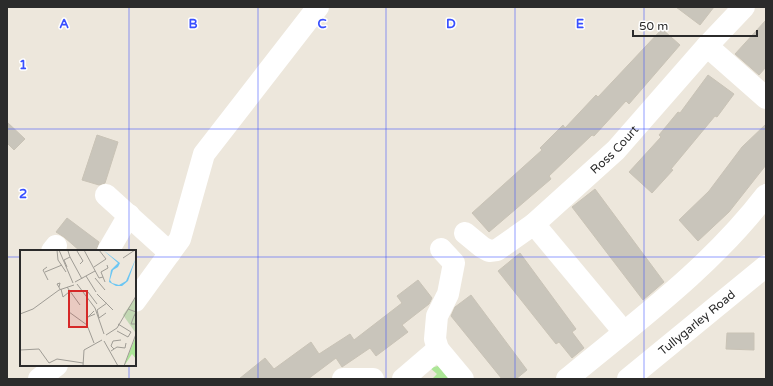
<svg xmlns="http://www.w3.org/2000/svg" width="773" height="386" viewBox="0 0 773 386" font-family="'Varela Round',sans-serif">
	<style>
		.green { fill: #ace697 }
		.building { fill: #c9c5bb; stroke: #c9c3b6 }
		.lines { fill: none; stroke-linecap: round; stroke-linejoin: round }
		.minor { stroke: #fff; stroke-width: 22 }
		.grid { fill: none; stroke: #384fff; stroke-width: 1; stroke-opacity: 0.55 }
		.labels { text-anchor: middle; stroke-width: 3; stroke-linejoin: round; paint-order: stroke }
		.street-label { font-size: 12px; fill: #2b2b2b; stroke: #fff }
		.inset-road { fill: none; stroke: #9f9c95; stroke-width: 1 }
		.view { fill: #d62828; fill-opacity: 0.15; stroke: #d62828; stroke-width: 2 }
		.inset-edge { fill: none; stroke: #2b2b2b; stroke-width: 2 }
		.grid-label { font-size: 13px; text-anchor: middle; font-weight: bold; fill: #384fff; stroke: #fff; stroke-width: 3; stroke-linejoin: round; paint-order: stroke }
	</style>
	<rect width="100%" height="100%" fill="#ede7dc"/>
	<path class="green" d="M438,366L458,379H432L437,374L430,368Z"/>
	<g class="building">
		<path d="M676,7H714L700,25Z"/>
		<path d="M766,20V67L759,75L735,54Z"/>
		<path d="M662,29L680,45L629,104L626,101L594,136L592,135L549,176L551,179L489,232L472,213L542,150L540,148L563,125L565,128L596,95L598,97Z"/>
		<path d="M708,75L734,94L717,117L715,116L671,169L673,170L652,193L629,172L661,137L659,135L678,112L680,113Z"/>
		<path d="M7,122L25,139L14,150L7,143Z"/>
		<path d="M766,124V165L729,212L698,241L679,220L709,191L742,147Z"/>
		<path d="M97,135L118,142L105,183L99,185L82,180Z"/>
		<path d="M595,189L664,282L643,300L572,207Z"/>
		<path d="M67,218L99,242L96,251H80L64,237L56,232Z"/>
		<path d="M520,253L576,329L572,332L584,348L572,358L559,342L556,344L498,271Z"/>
		<path d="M418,280L432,298L429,304L402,325L408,332L376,356L370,348L342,367L336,358L308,379H239L265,358L274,369L311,342L319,354L350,334L354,340L402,303L397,296Z"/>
		<path d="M471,295L527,370L516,379H502L451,316L455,307Z"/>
		<path d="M727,333H754V350L726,349Z"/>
	</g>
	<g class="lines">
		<g class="minor">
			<path d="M707,46L766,98"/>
			<path d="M106,195L170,253"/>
			<path d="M534,224L624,332"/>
			<path id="s1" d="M465,233L482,247L489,251L497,250L534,224L616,150L707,46L744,7"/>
			<path d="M441,249L454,263L448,294L437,316L435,339L438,349L463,379"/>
			<path d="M52,251L56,246"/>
			<path d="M108,251L129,215"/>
			<path d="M135,301L180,239L204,154L318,7"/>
			<path d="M39,379L57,365"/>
			<path d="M343,379H373"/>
			<path d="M403,379L438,349"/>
			<path d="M567,379C637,321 710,268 766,195"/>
			<path id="s2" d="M628,379L766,266"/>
		</g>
	</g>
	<path class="grid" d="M129,7V251M258,7V379M386,7V379M515,7V379M644,7V379M7,129H766M7,257H21M135,257H766M129,365V379"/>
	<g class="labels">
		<g class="street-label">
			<text dy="4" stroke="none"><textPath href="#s1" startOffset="193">Ross Court</textPath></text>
			<text dy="4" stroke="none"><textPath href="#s2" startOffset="89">Tullygarley Road</textPath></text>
		</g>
	</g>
	<g transform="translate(20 250)">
		<rect width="116" height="116" fill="#ede7dc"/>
		<path d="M116,86V109L112,104L104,116Z" fill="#ace697"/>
		<path d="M116,47V80L115,82L103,65Z" fill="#c2d8b3"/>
		<path d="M83,0L100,13L98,17L93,20L90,30L92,33L99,35L106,31L116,8L108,31L102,36H96L89,32L91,20L98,13Z" fill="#6bc6f3"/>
		<path class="inset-road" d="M37,0L38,10L46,22M39,0L53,33M51,0L48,1L50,7L62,29M64,0L79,28L83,27M57,1L63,11L60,14M103,8L115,0M27,17L23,20L28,30M47,17L44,10L50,7M74,17L86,9L79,0M25,22L42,15M66,26L76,42M75,28L85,40M55,32L75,21M85,32L81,22L88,18L87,15M57,34L75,58L84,84M39,37L40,33L37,34L40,39M47,37L60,55M41,39L43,47L49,42M68,42L77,54M77,44L93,60M108,59L116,62L114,66L116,64M74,61L68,67L75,64M49,62L67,75L74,93M86,63L79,68L77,60L87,53M0,64L13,59L39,40L54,35M114,66L111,74H116M97,81L108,87L111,82L98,74M86,85L97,78L116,46M84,91L98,116M94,99L91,96L93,91L101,90M0,100L19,99L29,113L37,109L63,113M91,101L97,97L105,98L106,93M63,116L64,100L82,90M104,116L116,84"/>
		<path class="view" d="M49,41H67V77H49Z"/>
		<rect width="116" height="116" class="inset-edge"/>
	</g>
	<g class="grid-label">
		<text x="64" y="28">A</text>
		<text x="193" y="28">B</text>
		<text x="322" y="28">C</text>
		<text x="451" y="28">D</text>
		<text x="580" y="28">E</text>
		<text x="23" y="69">1</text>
		<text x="23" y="198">2</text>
	</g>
	<rect width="773" height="386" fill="none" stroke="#2b2b2b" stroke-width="16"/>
	<path d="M633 30v6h124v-6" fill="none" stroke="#2b2b2b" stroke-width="2"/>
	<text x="639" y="30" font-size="12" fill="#2b2b2b" stroke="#ffffff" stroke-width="3" paint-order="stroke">50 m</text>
</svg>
